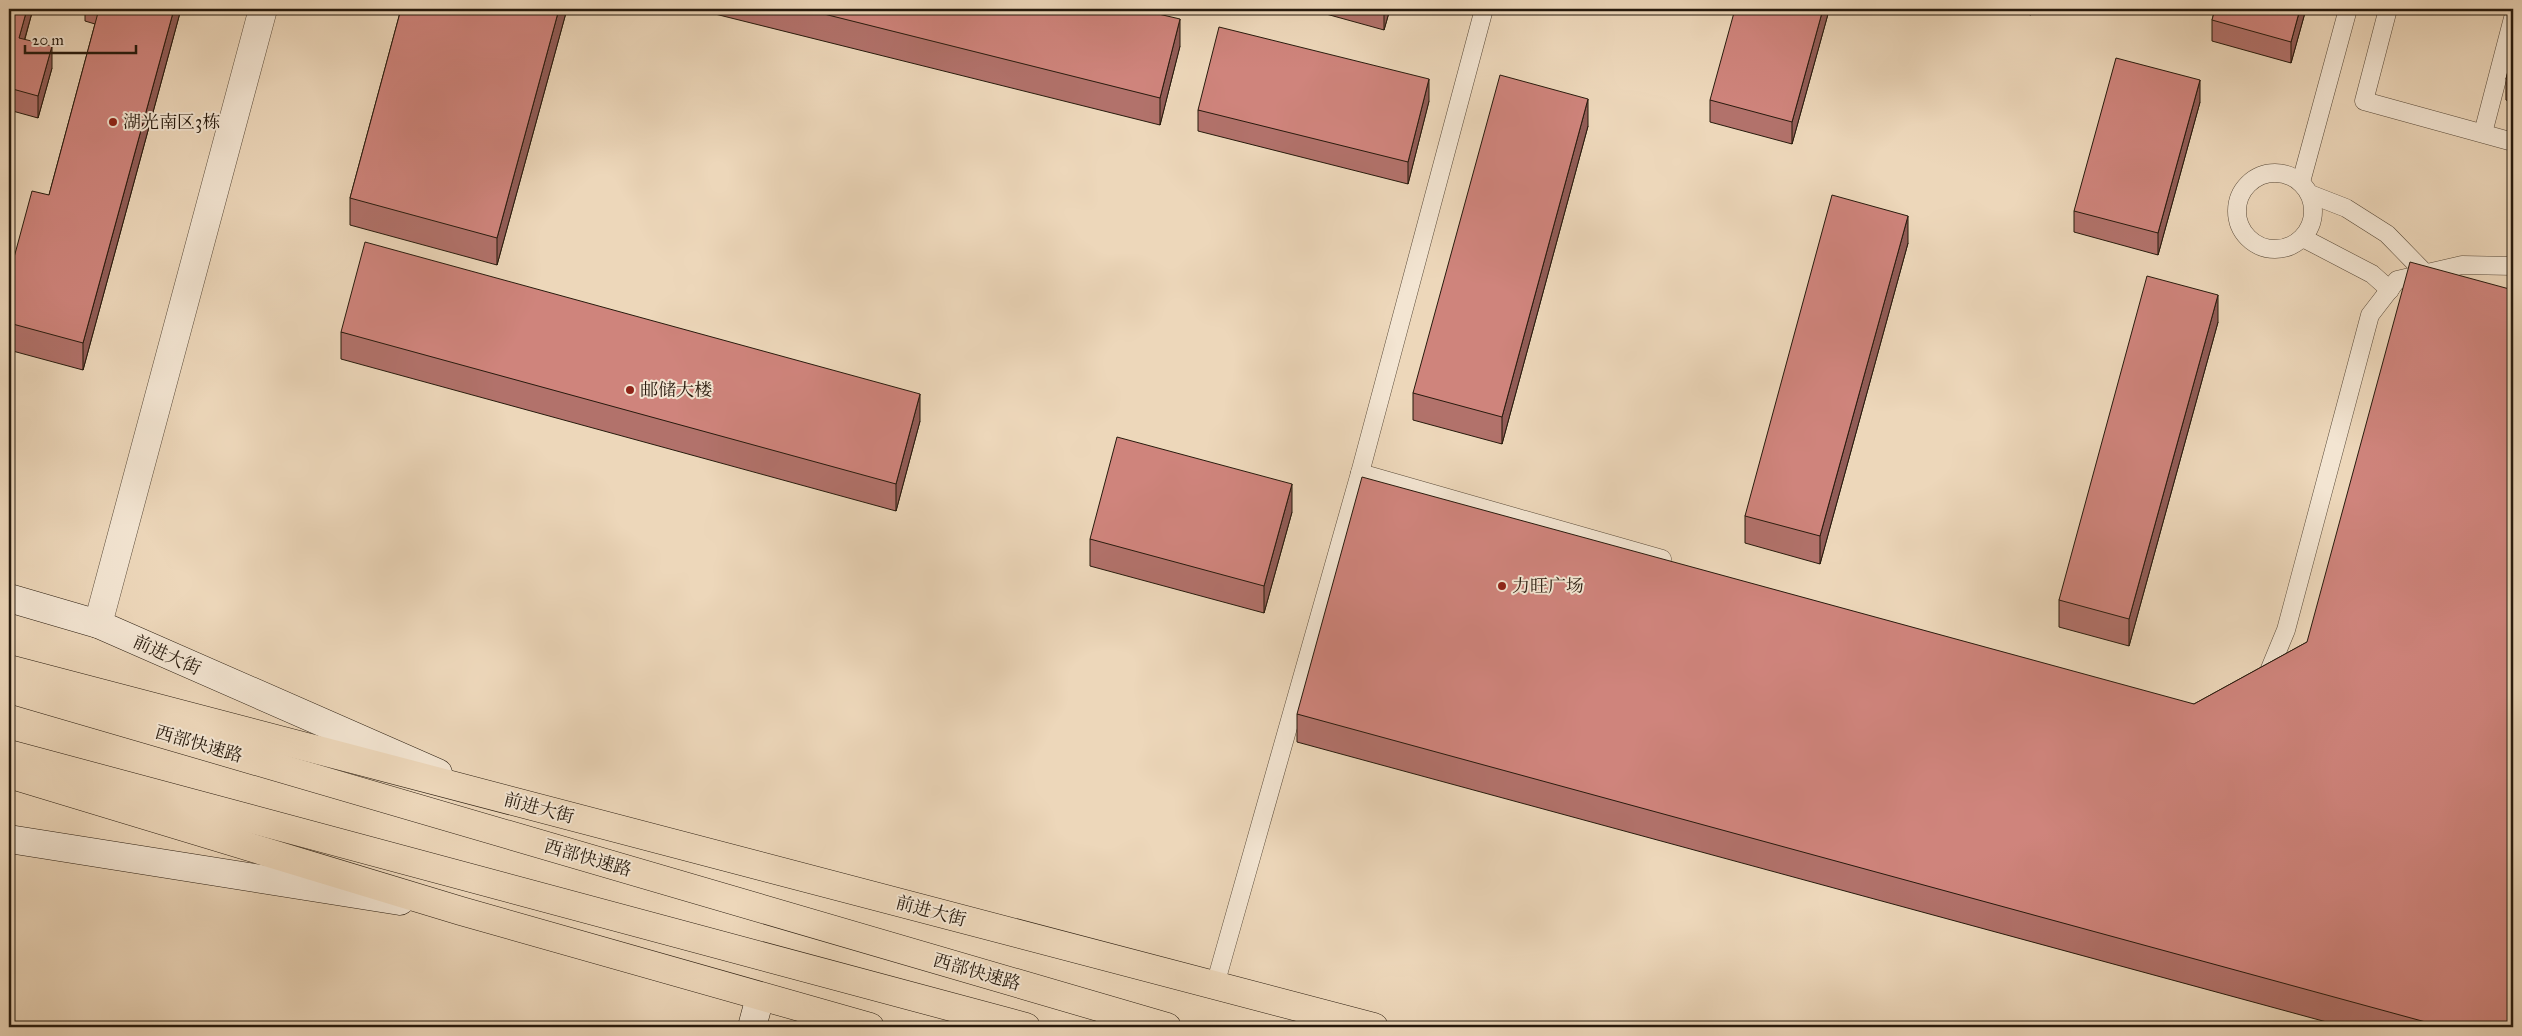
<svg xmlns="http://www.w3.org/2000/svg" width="2522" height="1036" viewBox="0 0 2522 1036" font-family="'IM FELL Great Primer','Noto Serif SC',serif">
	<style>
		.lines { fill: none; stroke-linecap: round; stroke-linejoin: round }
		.lane-casing { stroke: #584938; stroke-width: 19 }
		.street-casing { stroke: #584938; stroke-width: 29 }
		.secondary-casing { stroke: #271a0d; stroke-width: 29 }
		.primary-casing { stroke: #271a0d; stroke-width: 29 }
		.highway-casing { stroke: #271a0d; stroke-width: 29 }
		.lane { stroke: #f3e5d2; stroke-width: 18 }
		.street { stroke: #f3e5d2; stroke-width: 28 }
		.secondary { stroke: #f3e5d2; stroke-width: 28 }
		.primary { stroke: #edd7ba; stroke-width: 28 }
		.highway { stroke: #edd7ba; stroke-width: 28 }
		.wall { fill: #b2726b; stroke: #271a0d }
		.shaded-wall { fill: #915c57; stroke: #271a0d }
		.building { fill: #cf847c; stroke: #271a0d }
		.poi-dot { fill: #8f2418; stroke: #f3e5d2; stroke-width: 2 }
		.labels { text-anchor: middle; stroke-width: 4; stroke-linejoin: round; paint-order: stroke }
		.poi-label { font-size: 18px; fill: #271a0d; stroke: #f3e5d2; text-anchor: start }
		.street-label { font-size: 18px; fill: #271a0d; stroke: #f3e5d2 }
	</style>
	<rect width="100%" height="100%" fill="#edd7ba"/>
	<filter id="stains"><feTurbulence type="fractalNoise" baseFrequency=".004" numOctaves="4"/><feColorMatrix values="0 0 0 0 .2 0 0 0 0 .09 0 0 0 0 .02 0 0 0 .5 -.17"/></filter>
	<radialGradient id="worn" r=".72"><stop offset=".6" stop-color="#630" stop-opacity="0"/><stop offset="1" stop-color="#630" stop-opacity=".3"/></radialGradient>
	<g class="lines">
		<g class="lane-casing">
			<g id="lane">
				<path d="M2388,9L2364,101L2513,142"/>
				<path d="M2483,133L2513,18"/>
				<circle cx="2275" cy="211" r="38"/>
				<path d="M2301,182L2348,9"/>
				<path d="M2310,194L2346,208L2387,234L2426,274"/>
				<path d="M2303,238L2372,274L2390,290"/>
				<path d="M1360,473L1662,559"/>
				<path d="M2262,679L2267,676L2286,630L2370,315L2397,280L2462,265L2513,266"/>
				<path d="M1215,985L1360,473L1484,9"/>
			</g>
		</g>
		<g class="street-casing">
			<path id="street" d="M98,624L263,9"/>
		</g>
		<g class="secondary-casing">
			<g id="secondary">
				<path d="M9,598L98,624L438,773"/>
				<path d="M9,839L400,901"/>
				<path d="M752,1027L760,997"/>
			</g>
		</g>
		<g class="primary-casing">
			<g id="primary">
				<path d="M9,669L1374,1027"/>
				<path d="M9,774L461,911L870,1027"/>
			</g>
		</g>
		<g class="highway-casing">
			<g id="highway">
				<path d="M9,689L1167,1027"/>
				<path d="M9,754L1026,1027"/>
			</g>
		</g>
		<use href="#lane" class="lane"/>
		<use href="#street" class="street"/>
		<use href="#secondary" class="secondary"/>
		<use href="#primary" class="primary"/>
		<use href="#highway" class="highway"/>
	</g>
	<g class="wall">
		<path d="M9,9H33L25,39L52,68L38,118L9,110Z"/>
		<path d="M85,9H181L83,370L9,350V276L49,195L95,24L85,21Z"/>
		<path d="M401,9H567L497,265L350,225V198Z"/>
		<path d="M695,9H1137L1180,46L1160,125Z"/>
		<path d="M1308,9H1390L1384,30Z"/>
		<path d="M1828,9V14L1792,144L1710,122V100Z"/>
		<path d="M2008,9H2033L2031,15Z"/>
		<path d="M2215,9H2306L2291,63L2212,41V20Z"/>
		<path d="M2513,51V103L2506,100V79Z"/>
		<path d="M1429,101L1408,184L1198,131V110Z"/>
		<path d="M2200,102L2158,255L2074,232V211Z"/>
		<path d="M1588,126L1502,444L1413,420V393Z"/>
		<path d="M1908,243L1820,564L1745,543V516Z"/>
		<path d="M2218,322L2129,646L2059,627V600Z"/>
		<path d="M341,332L920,421L896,511L341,359Z"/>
		<path d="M1292,512L1264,613L1090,566V539Z"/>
		<path d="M2307,642L2513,1027H2345L1297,742V714L2194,704Z"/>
	</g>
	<g class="shaded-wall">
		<path d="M27,9H33L19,59V38Z"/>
		<path d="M174,9H181L83,370V343Z"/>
		<path d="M559,9H567L497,265V238Z"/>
		<path d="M1384,9H1390L1384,30Z"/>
		<path d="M1823,9H1828V14L1792,144V122Z"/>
		<path d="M2300,9H2306L2291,63V42Z"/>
		<path d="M1180,19V46L1160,125V98Z"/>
		<path d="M52,46V68L38,118V96Z"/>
		<path d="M1429,79V101L1408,184V162Z"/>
		<path d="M2200,80V102L2158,255V233Z"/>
		<path d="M1588,99V126L1502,444V417Z"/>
		<path d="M14,167V189L9,207V186Z"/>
		<path d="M1908,216V243L1820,564V536Z"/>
		<path d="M2218,295V322L2129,646V619Z"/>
		<path d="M920,394V421L896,511V484Z"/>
		<path d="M1292,484V512L1264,613V586Z"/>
	</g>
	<g class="building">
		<path d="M9,9H27L19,38L52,46L38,96L9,88Z"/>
		<path d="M99,9H174L83,343L9,323V276L32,191L49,195Z"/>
		<path d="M401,9H559L497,238L350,198Z"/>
		<path d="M804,9H1137L1180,19L1160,98Z"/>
		<path d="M1735,9H1823L1792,122L1710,100Z"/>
		<path d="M2215,9H2300L2291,42L2212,20Z"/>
		<path d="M1219,27L1429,79L1408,162L1198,110Z"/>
		<path d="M2513,51V81L2506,79Z"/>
		<path d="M2116,58L2200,80L2158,233L2074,211Z"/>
		<path d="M1500,75L1588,99L1502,417L1413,393Z"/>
		<path d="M9,166L14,167L9,186Z"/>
		<path d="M1832,195L1908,216L1820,536L1745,516Z"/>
		<path d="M365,242L920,394L896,484L341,332Z"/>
		<path d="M2410,262L2513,290V1027H2444L1297,714L1362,477L2194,704L2307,642Z"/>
		<path d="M2147,276L2218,295L2129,619L2059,600Z"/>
		<path d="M1117,437L1292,484L1264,586L1090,539Z"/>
	</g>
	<g class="poi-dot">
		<circle cx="113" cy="122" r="5"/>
		<circle cx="630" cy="390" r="5"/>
		<circle cx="1502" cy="586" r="5"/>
	</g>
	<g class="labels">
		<g class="poi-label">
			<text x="123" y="128">湖光南区3栋</text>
			<text x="640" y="396">邮储大楼</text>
			<text x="1512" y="592">力旺广场</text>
		</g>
		<g class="street-label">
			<text transform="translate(167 655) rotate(24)" y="6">前进大街</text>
			<text transform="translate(199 744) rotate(16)" y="6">西部快速路</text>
			<text transform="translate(539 808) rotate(15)" y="6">前进大街</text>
			<text transform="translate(588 858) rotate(16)" y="6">西部快速路</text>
			<text transform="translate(931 911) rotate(15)" y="6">前进大街</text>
			<text transform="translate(977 972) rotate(16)" y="6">西部快速路</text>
		</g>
	</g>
	<rect width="2522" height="1036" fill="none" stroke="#edd7ba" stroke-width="30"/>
	<rect x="10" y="10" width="2502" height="1016" fill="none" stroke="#271a0d" stroke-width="2.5"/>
	<rect x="15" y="15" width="2492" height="1006" fill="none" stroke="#271a0d"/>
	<path d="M25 45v8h111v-8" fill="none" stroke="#271a0d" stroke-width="2.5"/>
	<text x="32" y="45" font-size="15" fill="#271a0d" stroke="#f3e5d2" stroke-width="4" paint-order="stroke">20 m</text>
	<rect width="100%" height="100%" filter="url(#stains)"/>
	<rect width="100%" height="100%" fill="url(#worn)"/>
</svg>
